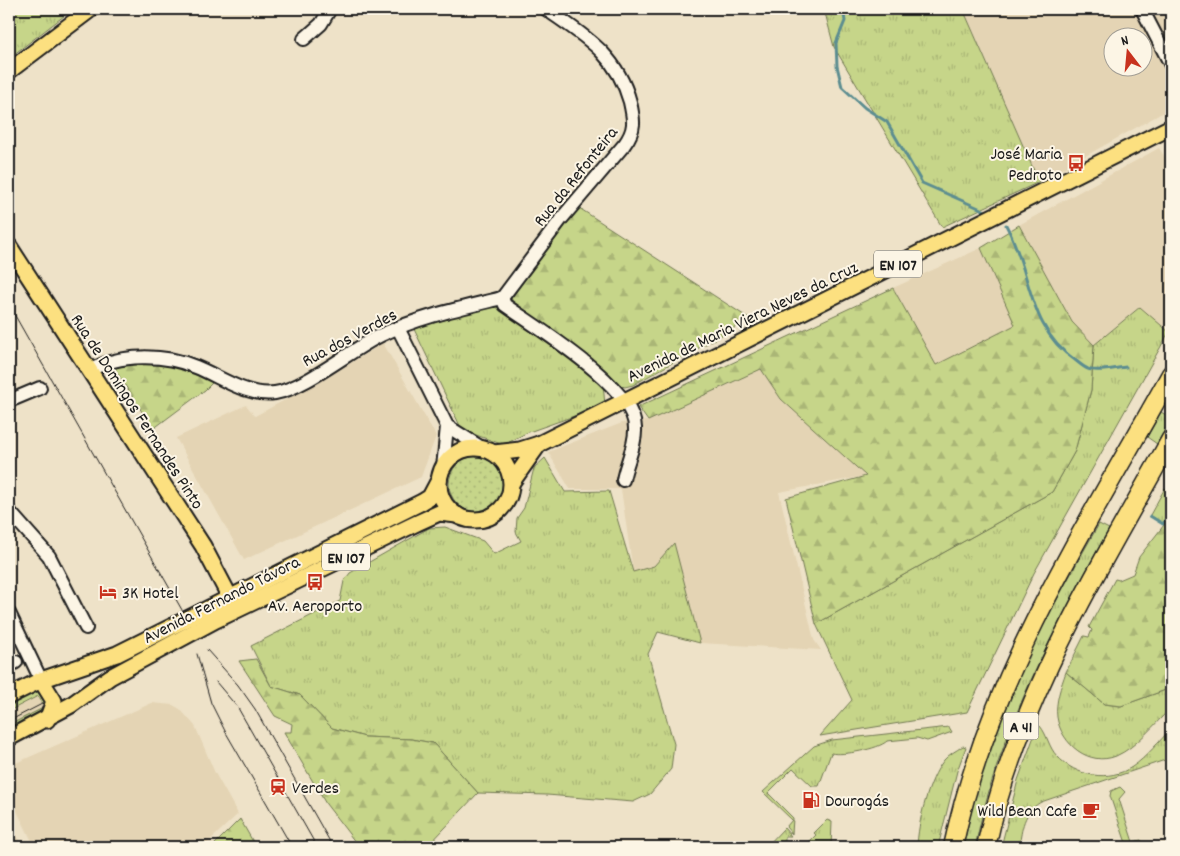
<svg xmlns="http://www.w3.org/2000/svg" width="1180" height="856" viewBox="0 0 1180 856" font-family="Dekko,sans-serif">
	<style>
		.built { fill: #e4d4b4; fill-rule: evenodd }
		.grass { fill: url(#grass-tufts); stroke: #717852 }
		.forest { fill: url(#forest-firs); stroke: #717852 }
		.garden { fill: url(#garden-dots); stroke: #717852 }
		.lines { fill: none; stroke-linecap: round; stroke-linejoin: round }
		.stream { stroke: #5c8d90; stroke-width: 3 }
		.minor-casing { stroke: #1c1c1c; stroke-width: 16 }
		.major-casing { stroke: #1c1c1c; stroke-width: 19 }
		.highway-casing { stroke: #1c1c1c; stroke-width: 21 }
		.minor { stroke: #fcf5e5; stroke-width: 12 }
		.major { stroke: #fce080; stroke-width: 15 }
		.highway { stroke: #fce080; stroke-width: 18 }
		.tram { stroke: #1c1c1c; stroke-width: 1 }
		.labels { text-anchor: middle; stroke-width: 4; stroke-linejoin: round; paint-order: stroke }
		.shield { fill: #fcf5e5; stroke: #5f5d58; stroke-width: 1 }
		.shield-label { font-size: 16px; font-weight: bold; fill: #1c1c1c }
		.poi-label { font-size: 18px; fill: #1c1c1c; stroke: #fcf5e5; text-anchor: start }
		.street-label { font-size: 18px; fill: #1c1c1c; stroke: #fcf5e5 }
	</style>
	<defs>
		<pattern id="grass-tufts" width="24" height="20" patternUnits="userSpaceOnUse" patternTransform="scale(1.25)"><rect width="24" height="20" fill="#c6d589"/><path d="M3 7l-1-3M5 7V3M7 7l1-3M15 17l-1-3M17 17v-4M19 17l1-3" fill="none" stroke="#aab676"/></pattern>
		<pattern id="forest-firs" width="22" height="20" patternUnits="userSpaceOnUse" patternTransform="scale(1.25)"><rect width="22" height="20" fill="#c6d589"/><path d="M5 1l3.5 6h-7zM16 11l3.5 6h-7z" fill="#aab676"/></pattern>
		<pattern id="garden-dots" width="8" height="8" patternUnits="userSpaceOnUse" patternTransform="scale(1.25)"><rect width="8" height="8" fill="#c6d589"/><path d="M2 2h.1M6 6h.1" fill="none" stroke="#aab676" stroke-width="1.8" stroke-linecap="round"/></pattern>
	</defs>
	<rect width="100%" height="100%" fill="#eee2c8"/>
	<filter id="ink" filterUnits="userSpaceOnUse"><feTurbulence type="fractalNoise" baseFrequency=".02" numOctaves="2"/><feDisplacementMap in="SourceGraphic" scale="10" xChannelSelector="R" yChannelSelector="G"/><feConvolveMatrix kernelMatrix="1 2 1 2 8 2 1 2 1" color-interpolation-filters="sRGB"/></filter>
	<g filter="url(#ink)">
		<g class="built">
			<path d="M963,9H1161L1171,31V108L1039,182ZM1112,38H1142V68H1112Z"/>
			<path d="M1159,148L1171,167V328L1169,332L1140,307L1094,345L1072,322L1019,225Z"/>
			<path d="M981,248L1016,325L936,365L893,288Z"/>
			<path d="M383,343L436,436L421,477L244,560L176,438L246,405L255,416L328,377Z"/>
			<path d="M761,369L781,399L866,476L779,492L814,640L821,650L700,643L674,544L649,571L633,572L621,489H570L548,452L622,423L648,421Z"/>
			<path d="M39,696L45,707L9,725V711Z"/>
			<path d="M152,703L173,705L180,709L195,726L215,773L238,814L203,847H35L9,795V766Z"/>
			<path d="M13,828L22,847H9V832Z"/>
		</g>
		<g class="grass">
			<path d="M16,9H73L9,58V14Z"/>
			<path d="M824,9H963L1039,182L942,227L834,47Z"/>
			<path d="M497,300L603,384L605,405L526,433L504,445L462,430L413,327Z"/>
			<path d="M1140,307L1169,332L1034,573L967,712L820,736L852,700L816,624L1052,492L1075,451L1091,390L1094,345Z"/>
			<path d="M1161,412L1171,418L1157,444L1147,437Z"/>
			<path d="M545,458L565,492L609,491L633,572L654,566L674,543L700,643L658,632L648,654L674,744L671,769L650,794L633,802L547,795L478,793L433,743L411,739L365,737L332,728L300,695L271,686L251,646L340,601L344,581L350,573L429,528L445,527L483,541L494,554L521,541L516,532L517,518L524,508L534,468Z"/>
			<path d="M1165,488L1171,492V511L1162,523L1150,515Z"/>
			<path d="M1099,524L1109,529C1053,631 998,732 975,847H963C970,816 977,786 987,756C1014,674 1057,598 1099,524Z"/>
			<path d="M1066,672L1104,704L1121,706L1171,688V708C1155,723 1137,747 1116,756C1089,767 1061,744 1057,717C1055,702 1061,686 1066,672Z"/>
			<path d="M35,691H41L49,701L46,713L9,732V725L45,707L38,696L9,711V702Z"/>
			<path d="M1040,726C1047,734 1049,748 1057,756C1076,777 1109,782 1132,767C1147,757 1159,741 1171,729V758L1041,802C1023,812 1022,829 1019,847H1001L1018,780L1037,728Z"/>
			<path d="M949,727L952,732L927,741L917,738L887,741C879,749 842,756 831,753L819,786H812L793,768L768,793L793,818L792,834L786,827L792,820L763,792L814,746L832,740Z"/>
			<path d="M963,746L966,747L957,771L938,847H917C918,823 928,780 944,760C949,754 956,751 963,746Z"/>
			<path d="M1120,787L1125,792L1119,799L1133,842L1141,840L1143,844L1133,847L1127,846L1110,796L1111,791Z"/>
			<path d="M827,820L832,822L831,847H808L809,842L816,835L814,833Z"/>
			<path d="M784,828L791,836H785V842H778V847H766Z"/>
		</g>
		<g class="forest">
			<path d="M576,206L750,319L633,385L625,387L619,385L577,348L513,302L511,298Z"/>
			<path d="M1019,225L1072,322L1094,345L1091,390L1075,451L1052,492L816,624L786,498L866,476L781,399L761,369L648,421L638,407L893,288L936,365L1015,325L981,248Z"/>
			<path d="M143,364L184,366L214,381L205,390L153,429L112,365Z"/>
			<path d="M1171,516V688L1121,706L1104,704L1066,672L1084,636L1089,637L1092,630L1089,627L1115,579L1119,580L1133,574L1139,557Z"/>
			<path d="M256,659L271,686L300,695L332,728L365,737L411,739L433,743L478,793L427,847H359L326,804L284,732H291L292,724L275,716L239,661Z"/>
			<path d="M240,819L256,847H212Z"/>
		</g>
		<circle class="garden" cx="477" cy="484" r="28"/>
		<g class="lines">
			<g class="stream">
				<path d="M843,9L845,21L836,43L837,66L842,87L865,108L887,122L922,183L988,212"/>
				<path d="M1006,225C1032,272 1027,328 1075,360C1079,363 1083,367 1088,369C1097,373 1116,368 1126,367"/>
				<path d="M1168,483L1171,485"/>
				<path d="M1150,516L1163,524L1171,513"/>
			</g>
			<g class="minor-casing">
				<g id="minor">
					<path d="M1142,9L1171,65"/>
					<path d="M304,39L321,24L330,9"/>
					<path d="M502,298L562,218L624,145C636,129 634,120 630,102C617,54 584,36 546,9"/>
					<path d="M502,298L505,305C537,328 635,387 635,428C636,445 626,463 623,480"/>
					<path d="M398,328L447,426L482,448"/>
					<path d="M89,371C119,353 165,354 196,367C221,377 247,397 275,393C304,389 352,349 381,335C419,317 461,308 502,298"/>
					<path d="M9,401L40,388"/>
					<path d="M443,468L447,426"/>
					<path d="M9,511L49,556L86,628"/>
					<path d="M9,613L41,680"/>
					<path d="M9,666L16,662"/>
				</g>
			</g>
			<g class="major-casing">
				<g id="major">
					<path d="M9,71L91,9"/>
					<path d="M9,246L203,546L235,607"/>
					<circle cx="475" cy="484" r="36"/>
					<path d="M494,453L520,450L539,444L1171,127"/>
					<path d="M512,482L539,444"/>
					<path d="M41,680L54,701L47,720"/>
					<path d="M9,696L41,680L117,654L422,502L430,497L439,480"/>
					<path d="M9,738L71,705L110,677L216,620L417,523L439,513L457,515"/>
				</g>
			</g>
			<g class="highway-casing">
				<g id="highway">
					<path d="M953,847C989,675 1087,526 1171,374"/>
					<path d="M986,847C1018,698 1098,571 1171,439"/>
				</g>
			</g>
			<use href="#minor" class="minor"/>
			<use href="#major" class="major"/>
			<use href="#highway" class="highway"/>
			<g class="tram">
				<path d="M9,305L182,610"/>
				<path d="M207,650L238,685L255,709L333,847"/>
				<path d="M197,654L211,703L225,731L292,847"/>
				<path d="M216,682L238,708L317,847"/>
				<path d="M9,721L42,704"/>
			</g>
		</g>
	</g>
	<defs>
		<g id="bus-bare" transform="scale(1.35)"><path d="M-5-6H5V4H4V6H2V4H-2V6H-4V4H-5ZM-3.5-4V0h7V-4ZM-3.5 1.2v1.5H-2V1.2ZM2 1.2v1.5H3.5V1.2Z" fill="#c8321e" stroke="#fcf5e5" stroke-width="2.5" paint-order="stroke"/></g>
		<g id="hotel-bare" transform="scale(1.35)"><path d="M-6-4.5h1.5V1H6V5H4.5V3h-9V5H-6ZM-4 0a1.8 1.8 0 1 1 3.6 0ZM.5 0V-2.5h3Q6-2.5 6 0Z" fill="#c8321e" stroke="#fcf5e5" stroke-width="2.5" paint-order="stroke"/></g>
		<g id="station-bare" transform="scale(1.35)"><path d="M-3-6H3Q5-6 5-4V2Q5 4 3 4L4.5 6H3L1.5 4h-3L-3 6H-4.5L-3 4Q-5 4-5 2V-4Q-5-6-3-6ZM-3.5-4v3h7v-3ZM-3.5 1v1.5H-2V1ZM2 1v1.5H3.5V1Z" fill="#c8321e" stroke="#fcf5e5" stroke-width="2.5" paint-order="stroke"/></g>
		<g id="fuel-bare" transform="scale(1.35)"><path d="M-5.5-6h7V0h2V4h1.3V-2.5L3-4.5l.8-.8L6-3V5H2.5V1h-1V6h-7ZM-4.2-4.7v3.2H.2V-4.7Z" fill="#c8321e" stroke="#fcf5e5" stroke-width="2.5" paint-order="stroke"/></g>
		<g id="cafe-bare" transform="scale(1.35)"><path d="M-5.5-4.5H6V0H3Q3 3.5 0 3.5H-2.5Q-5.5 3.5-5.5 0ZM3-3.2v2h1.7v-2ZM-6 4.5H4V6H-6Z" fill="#c8321e" stroke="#fcf5e5" stroke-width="2.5" paint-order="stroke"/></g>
	</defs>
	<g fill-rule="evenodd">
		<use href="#bus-bare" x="1076" y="163"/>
		<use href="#bus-bare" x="315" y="582"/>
		<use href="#hotel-bare" x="108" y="592"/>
		<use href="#station-bare" x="278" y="787"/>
		<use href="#fuel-bare" x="811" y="800"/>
		<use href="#cafe-bare" x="1091" y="810"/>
	</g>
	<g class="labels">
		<g class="shield">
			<rect x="874" y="250.5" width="48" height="27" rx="4"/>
			<rect x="322" y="543.5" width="48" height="27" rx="4"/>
			<rect x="1003.5" y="712.5" width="35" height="27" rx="4"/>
		</g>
		<g class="shield-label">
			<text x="898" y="270">EN 107</text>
			<text x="346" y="563">EN 107</text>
			<text x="1021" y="732">A 41</text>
		</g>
		<g class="poi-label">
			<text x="1062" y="159" text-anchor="end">José Maria<tspan x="1062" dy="21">Pedroto</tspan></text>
			<text x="122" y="598">3K Hotel</text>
			<text x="315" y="611" text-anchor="middle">Av. Aeroporto</text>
			<text x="292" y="793">Verdes</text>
			<text x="825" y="806">Dourogás</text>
			<text x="1077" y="816" text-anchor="end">Wild Bean Cafe</text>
		</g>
		<g class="street-label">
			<text transform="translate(575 176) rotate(-51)" y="6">Rua da Refonteira</text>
			<text transform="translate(742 321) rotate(-26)" y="6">Avenida de Maria Viera Neves da Cruz</text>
			<text transform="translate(349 337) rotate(-28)" y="6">Rua dos Verdes</text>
			<text transform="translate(138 411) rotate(57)" y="6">Rua de Domingos Fernandes Pinto</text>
			<text transform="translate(221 599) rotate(-27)" y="6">Avenida Fernando Távora</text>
		</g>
	</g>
	<rect width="1180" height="856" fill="none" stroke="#fcf5e5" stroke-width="30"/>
	<rect x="15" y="15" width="1150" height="826" fill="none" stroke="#1c1c1c" stroke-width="2" filter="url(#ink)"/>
	<g transform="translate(1128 52) rotate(344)"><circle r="24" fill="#fcf5e5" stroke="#a29e95"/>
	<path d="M0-4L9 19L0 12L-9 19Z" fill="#c8321e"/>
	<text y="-8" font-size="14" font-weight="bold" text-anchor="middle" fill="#1c1c1c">N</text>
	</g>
</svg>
